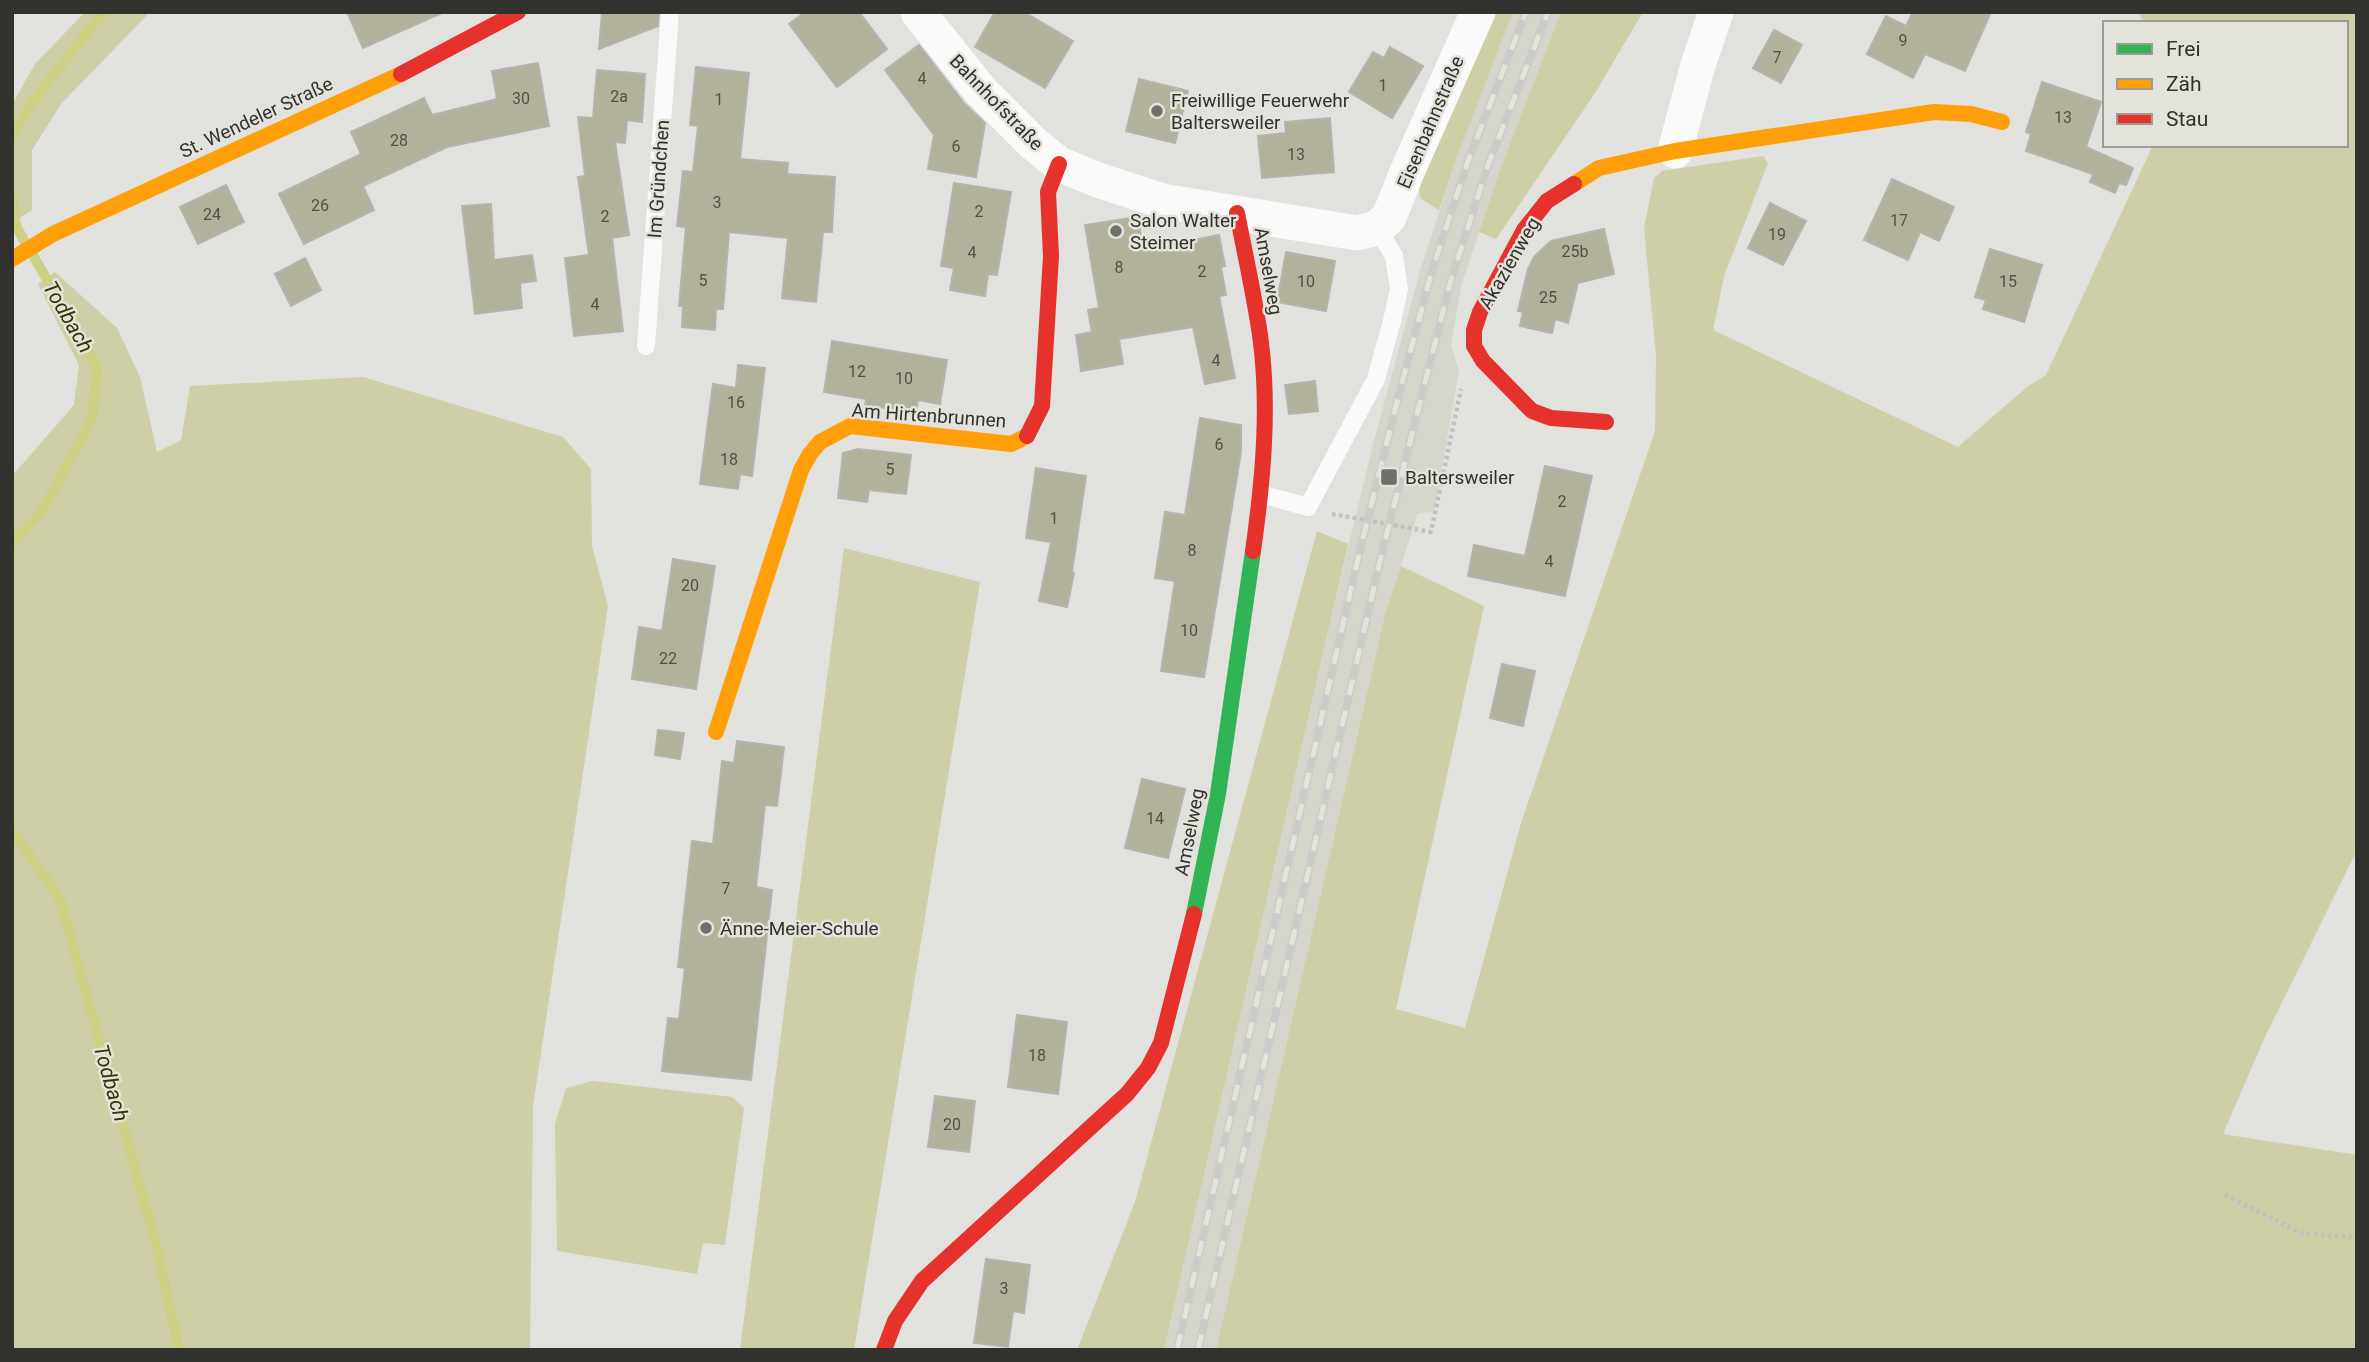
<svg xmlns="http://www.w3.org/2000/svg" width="2369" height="1362" viewBox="0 0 2369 1362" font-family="Roboto,sans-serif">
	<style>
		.built { fill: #d5d5cb }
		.green { fill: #cecfa7 }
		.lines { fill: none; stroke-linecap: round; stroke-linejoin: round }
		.stream { stroke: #ced083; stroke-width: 10 }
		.building { fill: #b2b29c; stroke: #b3b3b0; stroke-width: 2 }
		.path { stroke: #c0c0bf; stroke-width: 4.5; stroke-dasharray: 3.5 3.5; stroke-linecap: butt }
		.lane { stroke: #fafafa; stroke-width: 18 }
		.street { stroke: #fafafa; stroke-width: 35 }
		.fast { stroke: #30b455; stroke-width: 16 }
		.slow { stroke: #ff9f0a; stroke-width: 16 }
		.jam { stroke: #e5322d; stroke-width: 16 }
		.rail-casing { stroke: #cbcbca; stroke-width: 8 }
		.rail { stroke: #e3e3db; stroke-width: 5; stroke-dasharray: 16; stroke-linecap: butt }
		.poi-dot { fill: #6f6f6b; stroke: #e3e3db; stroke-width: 2.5 }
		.labels { text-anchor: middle; stroke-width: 5; stroke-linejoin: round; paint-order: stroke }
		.number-label { font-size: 16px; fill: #51514a }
		.poi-label { font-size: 19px; fill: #31312e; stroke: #e3e3db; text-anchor: start }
		.street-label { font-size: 19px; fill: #31312e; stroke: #e3e3db }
		.water-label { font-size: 21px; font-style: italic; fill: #353506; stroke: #e3e3db }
	</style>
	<rect width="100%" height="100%" fill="#e1e1dd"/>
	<path class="built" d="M1513,12H1561L1499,172L1462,283L1451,345L1459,371L1434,512L1418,513L1385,615L1216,1350H1164L1335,602L1373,444L1420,271L1457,157Z"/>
	<g class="green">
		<path d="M85,12H150L61,104L32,150V210L12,223V105L35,64Z"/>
		<path d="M1494,12H1513L1457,157L1439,210L1421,199L1416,178Z"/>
		<path d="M1561,12H1643L1595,93L1496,239L1479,232L1499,172Z"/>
		<path d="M2138,12H2357V850L2264,1039L2223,1134L2357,1155V1350H1216L1385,615L1401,566L1484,606L1396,1009L1465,1028L1521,823L1655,431L1656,356L1644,228L1654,178L1662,171L1763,156L1768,163L1724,276L1713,330L1958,447L2028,386L2046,375L2153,145H2346V23H2144Z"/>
		<path d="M55,272L117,328L140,377L157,452L181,440L190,386L363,377L563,437L591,469L592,546L608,606L533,1106L530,1350H12V476L74,405L79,365L38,284Z"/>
		<path d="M1317,531L1348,544L1164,1350H1077L1135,1202Z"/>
		<path d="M844,548L980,582L854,1350H740Z"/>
		<path d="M593,1081L732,1097L744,1108L725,1245L703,1243L697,1274L557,1251L555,1124L566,1088Z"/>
	</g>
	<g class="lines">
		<g class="stream">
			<path d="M12,137L31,104L103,12"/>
			<path d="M12,198L16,226L26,244"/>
			<path d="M12,544L42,511L92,420L97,367L34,257"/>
			<path d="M12,830L60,899L156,1244L179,1350"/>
		</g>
	</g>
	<g class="building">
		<path d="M347,12H444L363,48Z"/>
		<path d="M602,12H659L658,26L599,49Z"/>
		<path d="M805,12H859L887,49L837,87L789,24Z"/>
		<path d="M995,12H1024L1073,41L1045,88L975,47Z"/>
		<path d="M1913,12H1991L1965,71L1925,54L1913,78L1867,54L1886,16L1906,26Z"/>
		<path d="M1774,30L1802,45L1781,83L1753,68Z"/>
		<path d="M919,45L964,103L985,123L976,177L928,169L934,135L885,70Z"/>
		<path d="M1390,47L1423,66L1392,118L1349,92L1373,52L1384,58Z"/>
		<path d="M538,63L549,126L447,147L363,186L374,210L304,244L279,194L361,154L351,132L424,98L432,115L497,99L492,71Z"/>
		<path d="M696,67L749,73L740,159L788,163L787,174L835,177L832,232H823L816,302L782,298L788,238L729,232L723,309H716L715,330L682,327L683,306H679L686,227L677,226L683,171L693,172L698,126L690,125Z"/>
		<path d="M597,70L645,74L642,122L627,120L625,143L615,142L629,235L612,238L623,331L574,336L565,258L589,255L578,177L585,176L578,117L593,118Z"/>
		<path d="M1139,79L1188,91L1175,143L1126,131Z"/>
		<path d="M2042,82L2101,102L2086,147L2133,168L2126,185L2119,183L2115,193L2090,182L2093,174L2026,151L2031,134L2026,132Z"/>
		<path d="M1330,118L1334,172L1262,178L1258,136L1286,133L1285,122Z"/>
		<path d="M1892,179L1954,207L1939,241L1920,232L1908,260L1864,240Z"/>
		<path d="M954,183L1011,192L997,275L988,274L985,296L950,290L954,268L941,266Z"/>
		<path d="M226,185L244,222L198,244L180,207Z"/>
		<path d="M1770,203L1806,221L1783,265L1748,248Z"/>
		<path d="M491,204L494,260L532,255L536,281L520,283L522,308L475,314L462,206Z"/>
		<path d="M1138,217L1143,250L1219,235L1225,266L1221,267L1226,295L1219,296L1235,378L1205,384L1193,327L1119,339L1123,364L1081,371L1076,335L1092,332L1088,310L1099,308L1085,225Z"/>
		<path d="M1604,229L1614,274L1578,283L1568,323L1555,319L1552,333L1520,326L1523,312L1518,311L1528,269L1534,257L1551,241Z"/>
		<path d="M1990,249L2042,265L2024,322L1983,309L1986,300L1975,297Z"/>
		<path d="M1286,252L1335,261L1326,311L1277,302Z"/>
		<path d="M305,258L321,290L291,306L275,274Z"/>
		<path d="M832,341L947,360L940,404L918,400L916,411L865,406L866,399L824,392Z"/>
		<path d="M738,365L765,368L752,476L740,474L738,489L700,484L713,384L736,388Z"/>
		<path d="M1315,381L1318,411L1289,414L1285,385Z"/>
		<path d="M1200,418L1241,425V452L1204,677L1161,671L1175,581L1155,578L1165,512L1185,515Z"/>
		<path d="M858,449L911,455L906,494L869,490L867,502L838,498L843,453Z"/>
		<path d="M1545,466L1592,476L1565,596L1468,576L1474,545L1525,556Z"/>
		<path d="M1036,468L1086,476L1072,572L1074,573L1067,607L1039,601L1051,542L1026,538Z"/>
		<path d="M673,559L715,566L696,689L632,679L639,627L662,631Z"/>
		<path d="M1502,664L1535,671L1523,726L1490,718Z"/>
		<path d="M658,730L684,733L680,759L655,755Z"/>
		<path d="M737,741L784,747L777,806L765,805L756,887L772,890L751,1080L662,1071L668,1018L679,1019L685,968L678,967L692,841L713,844L722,761L734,763Z"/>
		<path d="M1142,779L1185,789L1168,858L1125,848Z"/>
		<path d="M1017,1015L1067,1022L1058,1094L1008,1087Z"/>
		<path d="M935,1096L975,1101L969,1152L928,1147Z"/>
		<path d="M986,1259L1030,1265L1024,1313L1013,1311L1008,1347L974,1343Z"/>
	</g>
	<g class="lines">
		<g class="path">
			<path d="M1332,514L1431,532L1461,389"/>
			<path d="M2225,1195L2303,1234L2357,1237"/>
		</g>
		<g class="lane">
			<path d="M646,346L670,12"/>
			<path d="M1261,494L1308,507L1376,379L1392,321L1399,289L1394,256L1377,228"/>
		</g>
		<g class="street">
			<path d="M918,12L980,90L1033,143L1059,164L1098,180L1162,201L1357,233L1377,228L1389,217L1407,172L1478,12"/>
			<path d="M1675,151L1698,65L1716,12"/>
		</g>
		<path class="fast" d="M1194,914L1218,794L1253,551"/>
		<g class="slow">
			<path d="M1574,184L1599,168L1675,151L1934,112L1971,114L2002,122"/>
			<path d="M12,259L53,234L401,74"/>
			<path d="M716,732L801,470L810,454L820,442L850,426L1011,444L1027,436"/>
		</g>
		<g class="jam">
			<path d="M401,74L518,12"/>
			<path d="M1574,184L1547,201L1524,230L1480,312L1474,330V346L1483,361L1532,411L1551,418L1606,422"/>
			<path d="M1237,213C1245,254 1254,294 1260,335C1270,406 1263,480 1253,551"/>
			<path d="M1027,436L1042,406L1051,256L1048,192L1059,164"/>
			<path d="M884,1350L895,1321L922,1281L1127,1094L1148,1068L1161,1043L1194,914"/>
		</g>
		<g class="rail-casing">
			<g id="rail">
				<path d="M1177,1350L1359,554L1398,398L1431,274L1468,161L1526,12"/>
				<path d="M1198,1350L1380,561L1451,280L1487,168L1548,12"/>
			</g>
		</g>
		<use href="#rail" class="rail"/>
	</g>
	<g class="poi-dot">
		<circle cx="1157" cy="111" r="7"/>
		<circle cx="1116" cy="231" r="7"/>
		<rect x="1380" y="468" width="18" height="18" rx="3.5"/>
		<circle cx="706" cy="928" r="7"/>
	</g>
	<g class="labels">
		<g class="number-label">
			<text x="1903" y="46">9</text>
			<text x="1777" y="63">7</text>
			<text x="922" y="84">4</text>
			<text x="1383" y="91">1</text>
			<text x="619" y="102">2a</text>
			<text x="521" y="104">30</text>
			<text x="719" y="105">1</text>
			<text x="2063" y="123">13</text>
			<text x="399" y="146">28</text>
			<text x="956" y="152">6</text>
			<text x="1296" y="160">13</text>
			<text x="717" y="208">3</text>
			<text x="320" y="211">26</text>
			<text x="979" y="217">2</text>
			<text x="212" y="220">24</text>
			<text x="605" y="222">2</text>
			<text x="1899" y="226">17</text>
			<text x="1777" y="240">19</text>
			<text x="1575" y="257">25b</text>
			<text x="972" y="258">4</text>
			<text x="1119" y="273">8</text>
			<text x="1202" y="277">2</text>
			<text x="703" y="286">5</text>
			<text x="1306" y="287">10</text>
			<text x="2008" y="287">15</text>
			<text x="1548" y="303">25</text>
			<text x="595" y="310">4</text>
			<text x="1216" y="366">4</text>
			<text x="857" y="377">12</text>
			<text x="904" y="384">10</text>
			<text x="736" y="408">16</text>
			<text x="1219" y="450">6</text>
			<text x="729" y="465">18</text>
			<text x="890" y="475">5</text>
			<text x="1562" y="507">2</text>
			<text x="1054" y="524">1</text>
			<text x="1192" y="556">8</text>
			<text x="1549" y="567">4</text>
			<text x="690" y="591">20</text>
			<text x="1189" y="636">10</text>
			<text x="668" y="664">22</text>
			<text x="1155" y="824">14</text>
			<text x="726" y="894">7</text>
			<text x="1037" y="1061">18</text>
			<text x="952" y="1130">20</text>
			<text x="1004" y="1294">3</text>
		</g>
		<g class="poi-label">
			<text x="1171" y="107">Freiwillige Feuerwehr<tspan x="1171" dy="22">Baltersweiler</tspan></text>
			<text x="1130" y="227">Salon Walter<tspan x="1130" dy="22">Steimer</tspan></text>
			<text x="1405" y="484">Baltersweiler</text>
			<text x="720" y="935">Änne-Meier-Schule</text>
		</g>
		<g class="street-label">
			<text transform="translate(997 102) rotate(46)" y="7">Bahnhofstraße</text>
			<text transform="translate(256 117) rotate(-25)" y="7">St. Wendeler Straße</text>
			<text transform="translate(1430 122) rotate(-67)" y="7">Eisenbahnstraße</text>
			<text transform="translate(658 179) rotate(-86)" y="7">Im Gründchen</text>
			<text transform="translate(1509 263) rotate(-60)" y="7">Akazienweg</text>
			<text transform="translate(1269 271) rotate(80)" y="7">Amselweg</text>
			<text transform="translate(929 415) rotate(4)" y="7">Am Hirtenbrunnen</text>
			<text transform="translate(1189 832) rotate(-79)" y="7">Amselweg</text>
		</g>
		<g class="water-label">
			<text transform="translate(68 317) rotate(60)" y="7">Todbach</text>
			<text transform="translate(111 1083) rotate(74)" y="7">Todbach</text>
		</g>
	</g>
	<rect width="2369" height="1362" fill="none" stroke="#31312e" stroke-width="28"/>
	<rect x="2103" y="21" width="245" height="126" fill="#e3e3db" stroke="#9c9c96" stroke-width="2"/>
	<rect x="2117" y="44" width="35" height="10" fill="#30b455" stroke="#9c9c96" stroke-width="2"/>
	<text x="2166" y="56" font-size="21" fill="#31312e">Frei</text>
	<rect x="2117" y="79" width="35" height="10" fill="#ff9f0a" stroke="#9c9c96" stroke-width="2"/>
	<text x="2166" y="91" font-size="21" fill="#31312e">Zäh</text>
	<rect x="2117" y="114" width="35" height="10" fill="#e5322d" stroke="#9c9c96" stroke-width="2"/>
	<text x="2166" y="126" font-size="21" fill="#31312e">Stau</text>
</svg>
